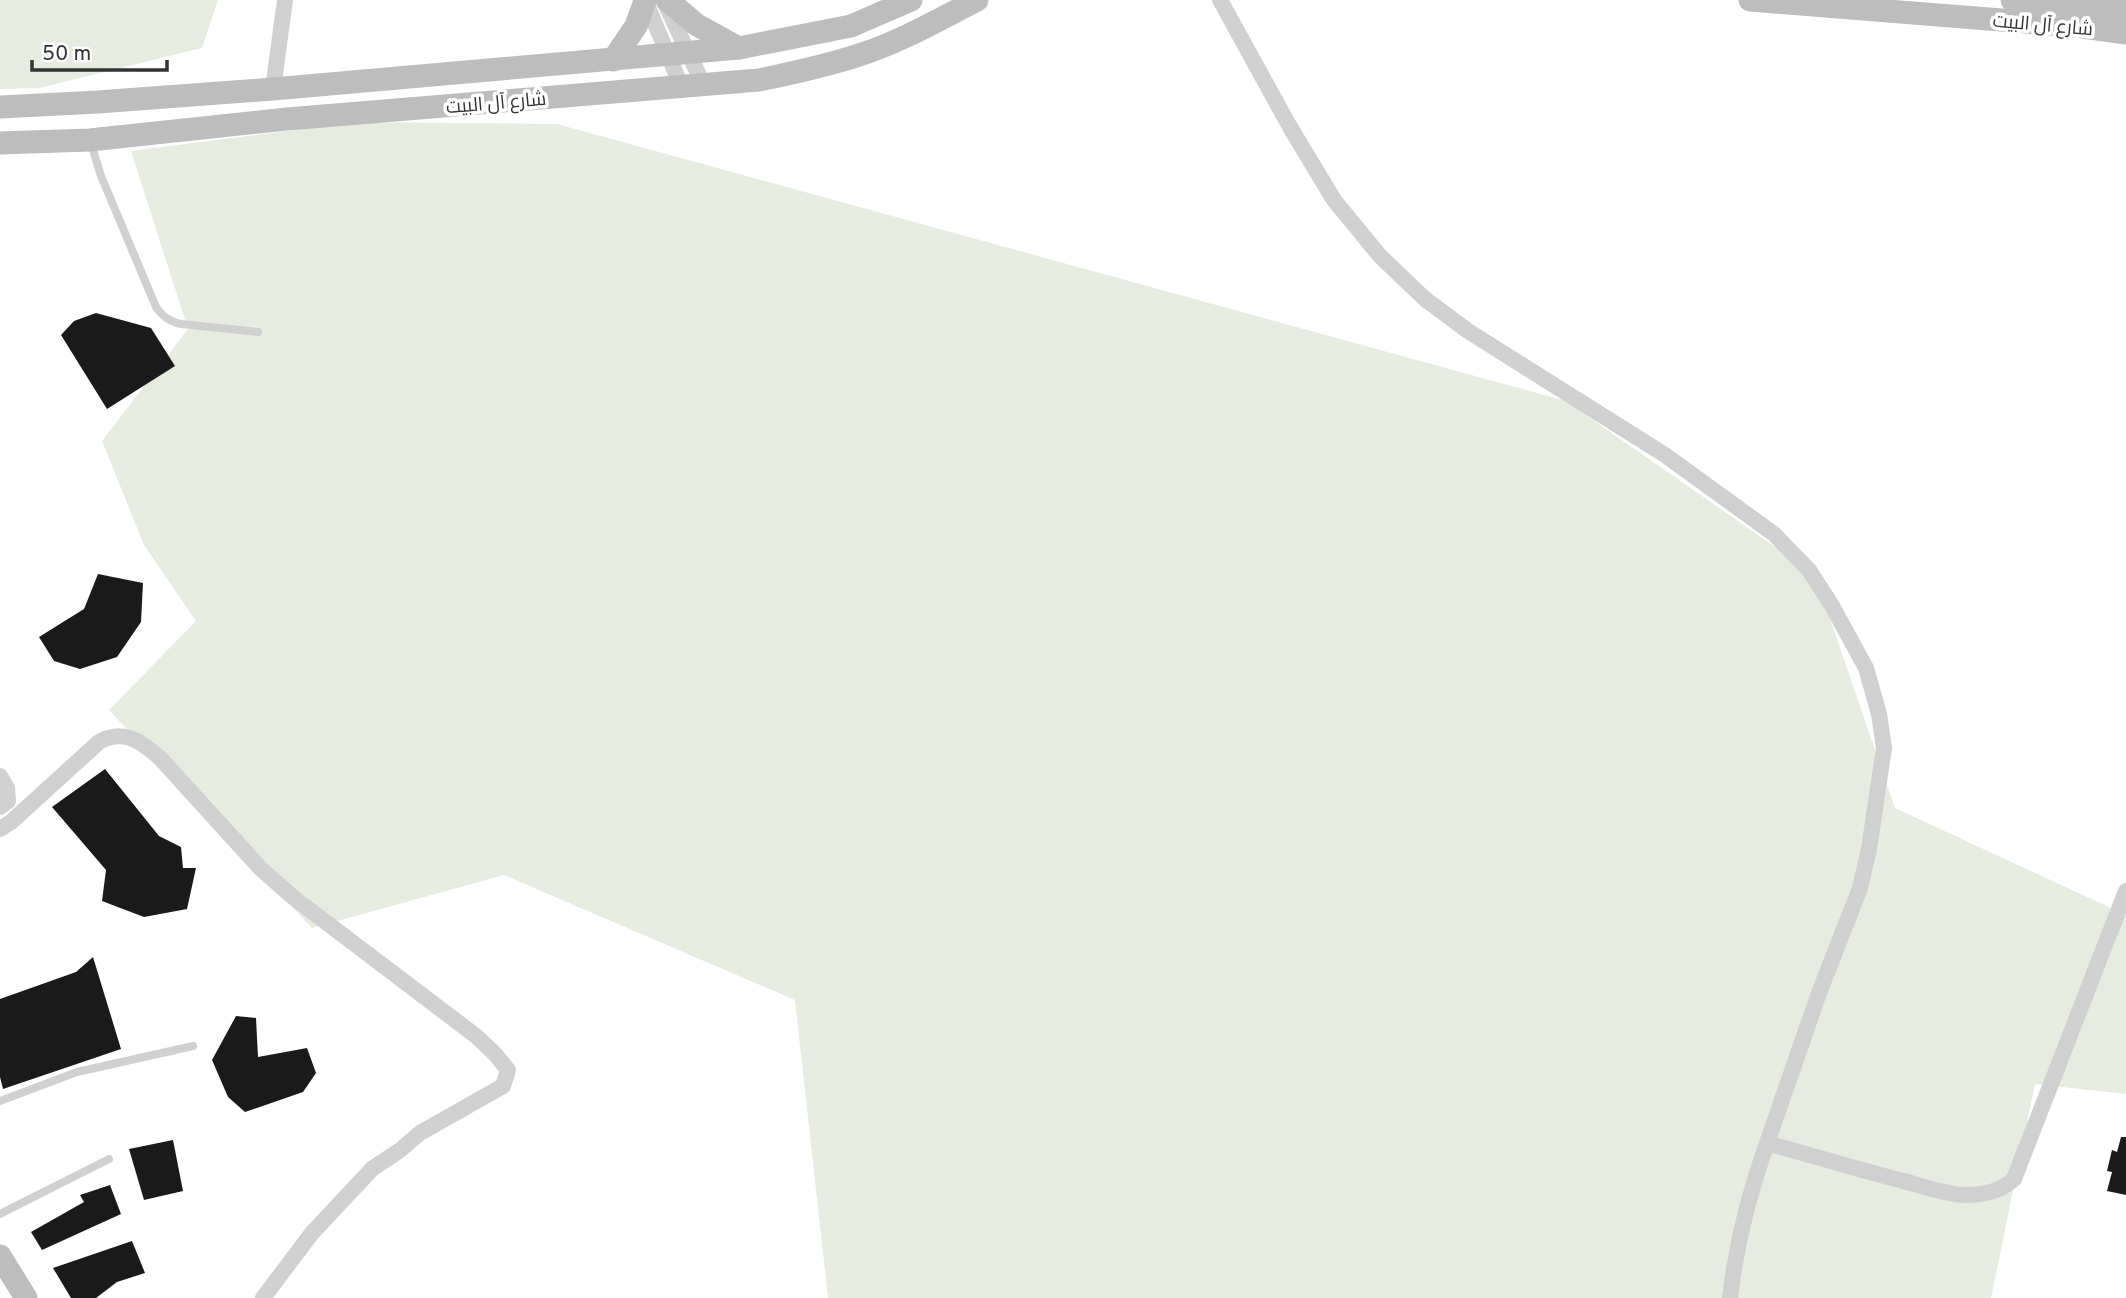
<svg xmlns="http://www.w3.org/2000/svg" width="2126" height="1298" viewBox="0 0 2126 1298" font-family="Overpass,Cairo,sans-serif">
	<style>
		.green { fill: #e6ecdf }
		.building { fill: #1a1a1a }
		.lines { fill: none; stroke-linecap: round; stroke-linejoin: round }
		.lane { stroke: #d0d0d0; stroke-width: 8 }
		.street { stroke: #d0d0d0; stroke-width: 16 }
		.secondary { stroke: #bdbdbd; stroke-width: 23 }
		.labels { text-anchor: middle; stroke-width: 7; stroke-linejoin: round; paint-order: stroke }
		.street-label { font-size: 19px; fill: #333; stroke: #fff }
	</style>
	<rect width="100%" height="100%" fill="#fff"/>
	<g class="green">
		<path d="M0,0H218L202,48L39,88L0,89Z"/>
		<path d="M357,122L557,124L1566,401L1815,575L1895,808L2126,915V1094L2035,1084L1991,1298H828L795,1000L504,875L312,928L109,710L196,621L144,545L102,441L188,329L131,151Z"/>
	</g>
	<g class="building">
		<path d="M96,313L151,328L175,366L107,409L61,335L74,321Z"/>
		<path d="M98,574L143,583L141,622L117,657L80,669L54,661L39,637L84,609Z"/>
		<path d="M105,769L159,836L181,847L183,868H196L187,909L144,917L102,901L106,870L52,807Z"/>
		<path d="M93,957L121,1049L3,1089L0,1077V999L76,972Z"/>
		<path d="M236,1016L256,1018L258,1057L307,1048L316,1073L303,1092L245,1112L228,1097L212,1060Z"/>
		<path d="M2121,1137H2126V1195L2107,1191L2112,1172L2107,1171L2112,1150L2117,1152Z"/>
		<path d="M173,1140L183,1191L144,1200L129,1149Z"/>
		<path d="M110,1185L121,1214L42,1250L31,1232L84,1202L80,1195Z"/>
		<path d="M132,1241L145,1273L117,1282L96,1298H71L53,1268Z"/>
	</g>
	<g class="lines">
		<g class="lane">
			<path d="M91,143L101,176L156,307C163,317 169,321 181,324L258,332"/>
			<path d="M0,1101L77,1072L193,1046"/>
			<path d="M0,1214L109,1159"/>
		</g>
		<g class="street">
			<path d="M645,0L682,88"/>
			<path d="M1220,0L1290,127L1334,200L1380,256L1425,299L1468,331L1665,455L1774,534L1809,570L1831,604L1866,668L1879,714L1884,748L1869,849L1860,888L1819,993L1767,1143"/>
			<path d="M665,3L704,86"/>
			<path d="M273,89L285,0"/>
			<path d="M0,776L7,788L8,801L0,807"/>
			<path d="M0,829L11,822L99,742C124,728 142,742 161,759L261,869L294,898L476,1036L495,1054L508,1070L503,1086L420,1133L399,1151L373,1168L312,1233L263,1298"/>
			<path d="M1730,1298C1736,1246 1749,1193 1767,1143C1813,1156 1860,1170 1907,1182C1925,1187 1945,1194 1964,1195C1983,1195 2000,1192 2014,1179L2126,891"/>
		</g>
		<g class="secondary">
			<path d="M667,0L697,25L739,48"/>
			<path d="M1750,0L2076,26L2126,33"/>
			<path d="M2012,0L2126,11"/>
			<path d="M613,60L636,26L645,1"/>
			<path d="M0,107L98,102L273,89L739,48L851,26L911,0"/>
			<path d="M0,143L90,140L287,119L759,80C793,73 826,66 859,55C900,42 938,20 977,0"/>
			<path d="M0,1256L26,1298"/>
		</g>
	</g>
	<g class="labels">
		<g class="street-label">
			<text transform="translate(2043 24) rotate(5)" y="7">شارع آل البيت</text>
			<text transform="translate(496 102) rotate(-5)" y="7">شارع آل البيت</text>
		</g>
	</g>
	<path d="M32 60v10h135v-10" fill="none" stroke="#333333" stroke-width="3.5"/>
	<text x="42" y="60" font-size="21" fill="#333333" stroke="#ffffff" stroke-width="5" paint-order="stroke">50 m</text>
</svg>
